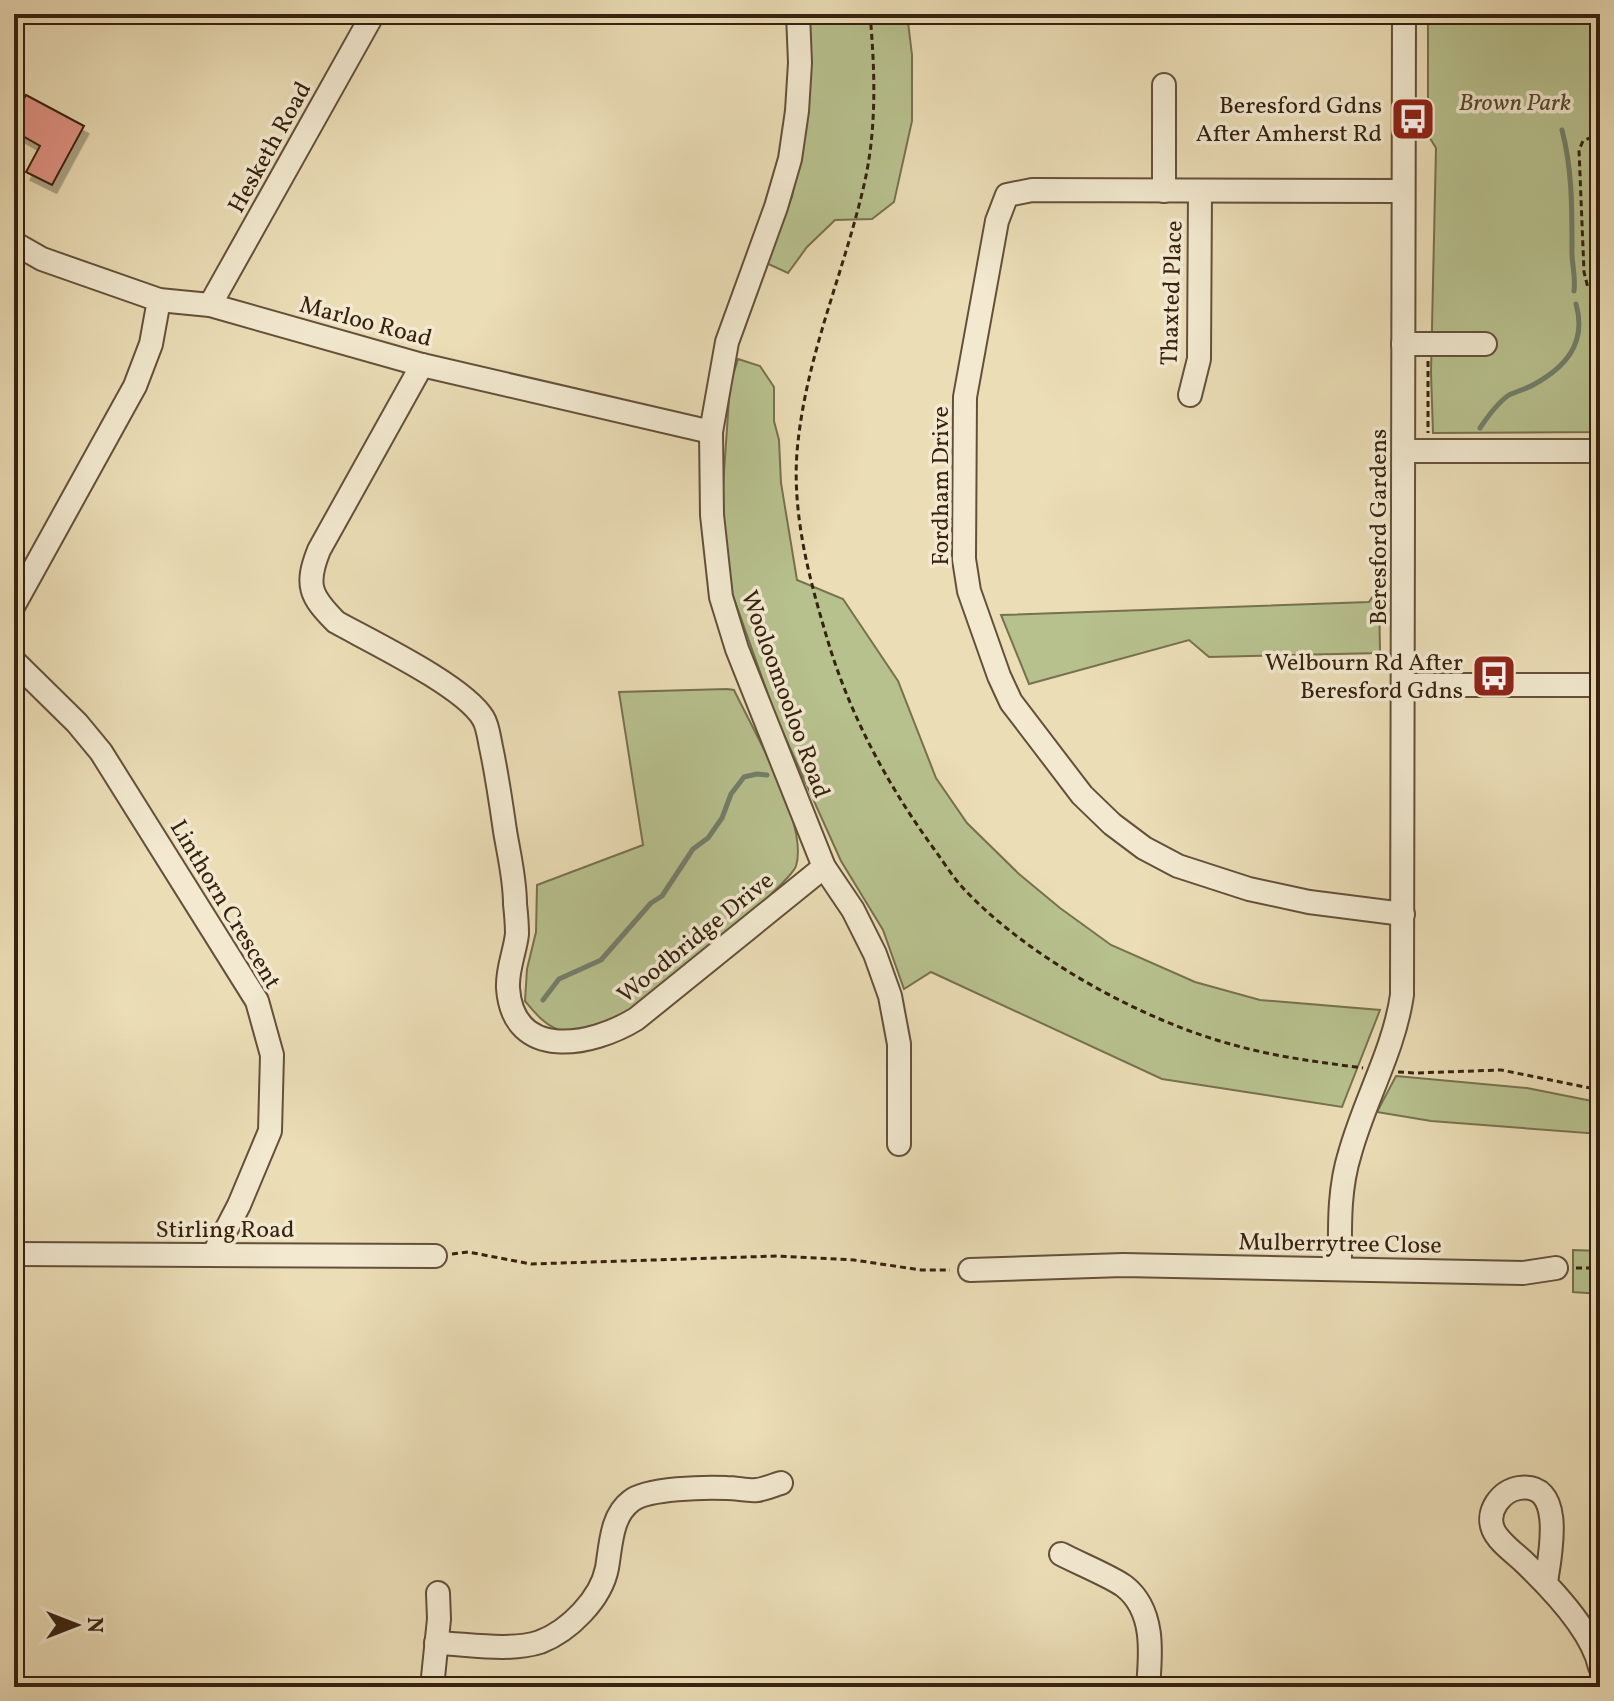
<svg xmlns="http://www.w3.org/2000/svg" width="1614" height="1701" viewBox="0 0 1614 1701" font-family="Vollkorn,serif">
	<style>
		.green { fill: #b7c18e; stroke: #77714f; stroke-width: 2 }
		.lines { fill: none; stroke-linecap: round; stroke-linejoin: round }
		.stream { stroke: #727f6b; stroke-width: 5 }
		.building { fill: #e29385; stroke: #372110; stroke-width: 2; filter: url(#shadow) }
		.minor-casing { stroke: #64503a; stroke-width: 26 }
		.path { stroke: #372110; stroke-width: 3; stroke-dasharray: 6 4; stroke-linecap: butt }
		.minor { stroke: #f2e9d0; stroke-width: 22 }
		.labels { text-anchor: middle; stroke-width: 7; stroke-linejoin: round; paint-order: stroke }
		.park-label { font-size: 24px; font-style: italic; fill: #574930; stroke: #f2e9d0 }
		.poi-label { font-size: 24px; fill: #372110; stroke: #f2e9d0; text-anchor: end }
		.street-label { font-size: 24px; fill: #372110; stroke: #f2e9d0 }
	</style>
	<defs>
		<filter id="shadow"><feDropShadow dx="4.5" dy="8" stdDeviation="0" flood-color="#0004"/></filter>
	</defs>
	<rect width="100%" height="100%" fill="#ebddb6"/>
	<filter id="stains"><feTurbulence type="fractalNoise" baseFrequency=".0025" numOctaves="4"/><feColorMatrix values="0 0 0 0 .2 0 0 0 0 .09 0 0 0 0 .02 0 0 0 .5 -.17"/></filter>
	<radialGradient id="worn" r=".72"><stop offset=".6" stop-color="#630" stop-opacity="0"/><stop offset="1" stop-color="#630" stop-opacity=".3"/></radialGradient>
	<g class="green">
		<path d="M809,14H907L912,55V121L894,202L872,219L835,220L807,247L788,273L764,262L792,197L809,99Z"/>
		<path d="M1428,14H1600V432L1433,433L1431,373L1436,148L1428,135Z"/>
		<path d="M738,359L760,366L774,387V421L779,440L781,483L797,580L843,599L898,681L936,778L967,823L1019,874L1060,908L1111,945L1195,982L1260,1000L1380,1010L1342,1107L1162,1079L931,972L904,989L883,930L841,861L776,717L731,590L721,515L730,385Z"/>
		<path d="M1379,587L1380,653L1209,657L1189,640L1029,684L1001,615L1369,602Z"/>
		<path d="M727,689L734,690C753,730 809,824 796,866C790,884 644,1007 622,1017C606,1024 579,1035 563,1031C546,1027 535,1013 525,1001L527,969L536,932L537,885L643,845L619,692Z"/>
		<path d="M1396,1076L1527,1088L1597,1102L1600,1103V1134L1431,1121L1377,1112Z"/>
		<path d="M1573,1250L1600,1251V1294L1573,1292Z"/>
	</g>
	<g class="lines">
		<g class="stream">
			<path d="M1562,130C1572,168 1572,207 1572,247C1571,262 1576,275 1574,291"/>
			<path d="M1480,428C1488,416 1497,403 1509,395C1517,391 1526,389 1533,385C1566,367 1587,343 1576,304"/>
			<path d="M543,1000L559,979L601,960L651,903L662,896L693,849L708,838L722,818L731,794L744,777L757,774L767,775"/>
		</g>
	</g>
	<path class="building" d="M26,95L84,126L52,185L26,172L40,146L14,131V117Z"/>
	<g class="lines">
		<g class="minor-casing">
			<g id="minor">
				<path d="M798,14L800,63L797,111L790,159L776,207L727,342L711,432L712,515L721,597L737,649L824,867L853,910L875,954L890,996L899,1044V1144"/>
				<path d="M1164,191V85"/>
				<path d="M1403,191L1032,190L1007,195L997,221L965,397L964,559L969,591L999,676L1011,702L1082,795L1112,824L1144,848L1178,866L1249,889L1309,902L1403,914"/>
				<path d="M14,243L42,259L159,300L210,305L422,365L711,432"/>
				<path d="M210,305L373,14"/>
				<path d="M1403,344H1485"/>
				<path d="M422,365L319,550C305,585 310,596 336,622C372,642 464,686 483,718C488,726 489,738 491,747C497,775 501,803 505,831C509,855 515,879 515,904C516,913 517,924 517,934C515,952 507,969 508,988C513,1062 592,1046 636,1019L824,867"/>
				<path d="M1190,395L1199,359L1200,191"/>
				<path d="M1404,451H1600"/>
				<path d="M14,605L135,386L151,344L159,300"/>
				<path d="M14,661L77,723L101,752L257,1001L272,1055L270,1131L239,1205L213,1255"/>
				<path d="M1404,685H1600"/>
				<path d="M14,1254L435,1256"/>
				<path d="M1340,1269C1340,1230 1338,1191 1350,1153C1365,1099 1394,1050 1402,995L1404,14"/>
				<path d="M970,1270L1123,1265L1523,1273L1556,1268"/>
				<path d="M1061,1554C1078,1563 1110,1576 1124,1586C1155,1610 1151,1653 1148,1687"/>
				<path d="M1546,1582C1550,1556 1566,1481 1519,1488C1501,1491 1486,1511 1493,1529C1498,1542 1516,1554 1526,1564C1552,1589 1592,1631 1600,1667"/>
				<path d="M436,1643C468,1644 509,1652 540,1642C569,1631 601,1599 607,1568C611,1545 611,1516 631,1501C647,1488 706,1487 727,1488C737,1488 748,1491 757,1490C765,1489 774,1485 781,1483"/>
				<path d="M432,1687L439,1619L438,1593"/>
			</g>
		</g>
		<g class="path">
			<path d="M870,14C875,71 877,129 864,185C843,276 805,358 797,452C792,519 811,585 830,648C853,721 889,787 934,849C943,861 952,876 963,888C1027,957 1143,1021 1234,1045C1276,1057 1319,1062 1363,1068"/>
			<path d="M1600,145L1590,138L1583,141L1579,150L1584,272L1588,288L1595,291L1600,286"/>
			<path d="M1428,361V433"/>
			<path d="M1398,1072L1416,1073L1501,1070L1600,1090"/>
			<path d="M452,1254L468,1252L531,1264L777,1256L854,1260L921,1270H950"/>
			<path d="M1576,1268H1600"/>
		</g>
		<use href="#minor" class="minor"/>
	</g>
	<defs>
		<g id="bus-square" transform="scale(2.3)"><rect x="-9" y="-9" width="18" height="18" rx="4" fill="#8f2418" stroke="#f2e9d0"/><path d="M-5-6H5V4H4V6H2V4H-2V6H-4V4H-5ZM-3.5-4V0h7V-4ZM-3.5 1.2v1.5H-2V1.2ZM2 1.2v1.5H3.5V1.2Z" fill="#fff"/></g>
	</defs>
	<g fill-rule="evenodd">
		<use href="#bus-square" x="1413" y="119"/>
		<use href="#bus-square" x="1494" y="676"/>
	</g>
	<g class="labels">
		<g class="park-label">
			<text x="1515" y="110">Brown Park</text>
		</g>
		<g class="poi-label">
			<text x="1382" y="113">Beresford Gdns<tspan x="1382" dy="28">After Amherst Rd</tspan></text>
			<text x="1463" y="670">Welbourn Rd After<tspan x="1463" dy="28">Beresford Gdns</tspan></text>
		</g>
		<g class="street-label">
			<text transform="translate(269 147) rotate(-61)" y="8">Hesketh Road</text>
			<text transform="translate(1171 293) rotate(-88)" y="8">Thaxted Place</text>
			<text transform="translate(366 321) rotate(15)" y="8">Marloo Road</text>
			<text transform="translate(940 486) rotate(-90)" y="8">Fordham Drive</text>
			<text transform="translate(1378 527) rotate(-90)" y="8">Beresford Gardens</text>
			<text transform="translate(786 694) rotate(70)" y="8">Wooloomooloo Road</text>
			<text transform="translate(226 904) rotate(59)" y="8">Linthorn Crescent</text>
			<text transform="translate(695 937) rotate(-39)" y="8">Woodbridge Drive</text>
			<text x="225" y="1237">Stirling Road</text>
			<text transform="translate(1340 1243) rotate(1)" y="8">Mulberrytree Close</text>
		</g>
	</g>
	<rect width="1614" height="1701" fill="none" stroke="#ebddb6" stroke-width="48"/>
	<rect x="16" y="16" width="1582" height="1669" fill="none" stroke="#372110" stroke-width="4"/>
	<rect x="24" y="24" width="1566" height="1653" fill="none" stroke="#372110" stroke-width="2"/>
	<g transform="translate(76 1625) rotate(90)" stroke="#f2e9d0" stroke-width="6" paint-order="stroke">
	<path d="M0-6L14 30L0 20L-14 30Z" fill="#372110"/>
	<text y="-12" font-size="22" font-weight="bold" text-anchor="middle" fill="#372110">N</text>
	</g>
	<rect width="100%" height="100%" filter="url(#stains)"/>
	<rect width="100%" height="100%" fill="url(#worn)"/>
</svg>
